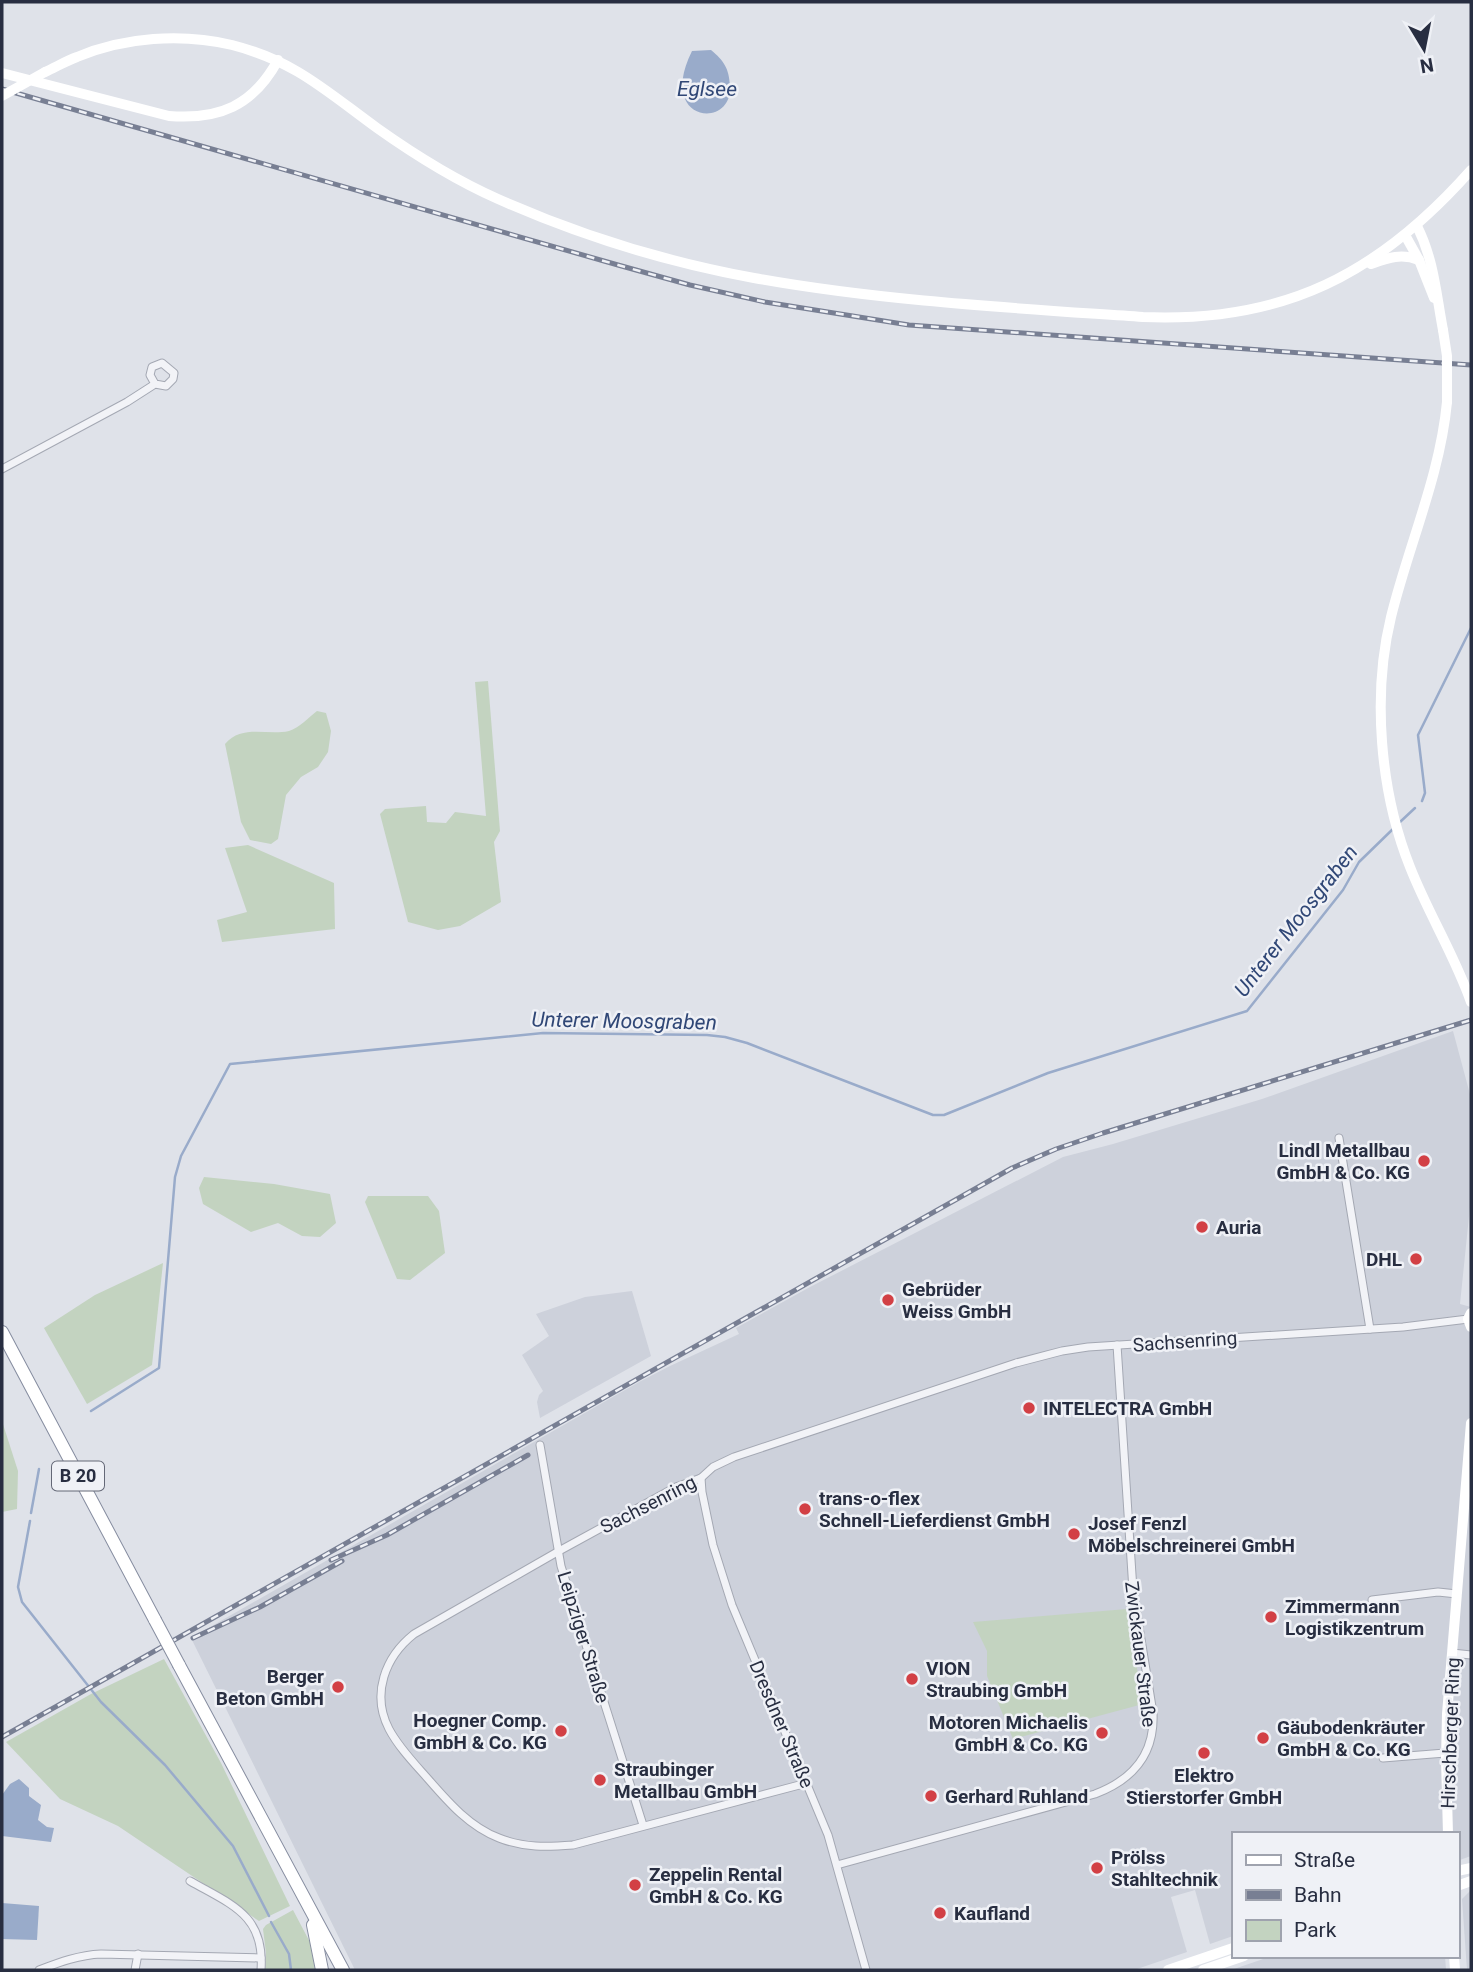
<svg xmlns="http://www.w3.org/2000/svg" width="1473" height="1972" viewBox="0 0 1473 1972" font-family="Roboto,sans-serif">
	<style>
		.built { fill: #cdd1db }
		.green { fill: #c3d3c0 }
		.water { fill: #99abca }
		.lines { fill: none; stroke-linecap: round; stroke-linejoin: round }
		.stream { stroke: #99abca; stroke-width: 2.5 }
		.street-casing { stroke: #a4a8b3; stroke-width: 9 }
		.highway-casing { stroke: #868da0; stroke-width: 14 }
		.street { stroke: #f2f3f7; stroke-width: 7 }
		.secondary { stroke: #fff; stroke-width: 10 }
		.highway { stroke: #fff; stroke-width: 12 }
		.rail-casing { stroke: #787f93; stroke-width: 5 }
		.rail { stroke: #eff1f6; stroke-width: 2.5; stroke-dasharray: 8; stroke-linecap: butt }
		.highway-bridge-casing { stroke: #868da0; stroke-width: 14; stroke-linecap: butt }
		.secondary-bridge { stroke: #fff; stroke-width: 10 }
		.highway-bridge { stroke: #fff; stroke-width: 12 }
		.poi-dot { fill: #d24045; stroke: #eff1f6; stroke-width: 2.5 }
		.labels { text-anchor: middle; stroke-width: 5; stroke-linejoin: round; paint-order: stroke }
		.shield { fill: #eff1f6; stroke: #646877; stroke-width: 2 }
		.shield-label { font-size: 18px; font-weight: bold; fill: #282e41 }
		.poi-label { font-size: 19px; font-weight: bold; fill: #282e41; stroke: #eff1f6; text-anchor: start }
		.street-label { font-size: 19px; fill: #282e41; stroke: #eff1f6 }
		.water-label { font-size: 21px; font-style: italic; fill: #304776; stroke: #eff1f6 }
	</style>
	<rect width="100%" height="100%" fill="#dfe2e9"/>
	<g class="built">
		<path d="M1453,1031L1471,1098V1197L1460,1304L1471,1307V1856L1457,1861V1834H1233V1936L1210,1944L1195,1890L1171,1897L1187,1952L1134,1970H355L191,1638L639,1382L670,1366L739,1334L736,1328L810,1287L1063,1157L1113,1144L1262,1099Z"/>
		<path d="M632,1291L651,1356L540,1418L537,1402L539,1395L543,1391L522,1355L549,1336L536,1314L585,1297Z"/>
		<path d="M1471,1890V1970H1467L1462,1899Z"/>
		<path d="M1272,1956H1445L1446,1970H1231Z"/>
	</g>
	<g class="green">
		<path d="M488,681L500,831L494,842L501,902L460,926L438,930L408,922L380,814L385,809L426,806L427,822L446,823L455,812L486,816L475,682Z"/>
		<path d="M317,711L326,713L331,731L328,752L318,767L301,777L286,795L278,839L271,844L250,840L241,822L225,744C242,724 267,736 289,731C299,728 309,717 317,711Z"/>
		<path d="M248,845L334,883L335,929L222,942L217,920L247,912L225,848Z"/>
		<path d="M204,1177L274,1184L330,1194L336,1223L320,1237L302,1236L278,1223L251,1232L203,1204L199,1188Z"/>
		<path d="M368,1196H428L439,1211L445,1253L410,1280L397,1279L365,1202Z"/>
		<path d="M163,1263L152,1365L87,1404L44,1328L95,1295Z"/>
		<path d="M2,1421L18,1471L17,1509L2,1512Z"/>
		<path d="M1127,1609L1143,1704L1013,1739L987,1676V1651L973,1622Z"/>
		<path d="M164,1659L221,1763L290,1906L259,1921L118,1826L60,1799L6,1742L91,1694Z"/>
		<path d="M293,1910L313,1948L318,1970H265L266,1953L263,1929L266,1925Z"/>
	</g>
	<g class="water">
		<path d="M711,50C724,61 729,68 730,86C733,130 656,123 692,51Z"/>
		<path d="M19,1779L29,1788V1796L41,1805L38,1820L47,1827L54,1828L51,1842L2,1836V1795L10,1784Z"/>
		<path d="M2,1903L39,1906L37,1940L2,1939Z"/>
	</g>
	<g class="lines">
		<g class="stream">
			<path d="M1422,801L1425,793L1418,735L1471,628"/>
			<path d="M1400,822L1415,808"/>
			<path d="M91,1411L159,1368L175,1177L181,1156L230,1064L543,1033L707,1035L725,1037L747,1043L933,1115H944L1048,1073L1247,1011L1343,890L1359,862L1395,827"/>
			<path d="M31,1513L39,1469"/>
			<path d="M30,1521L18,1587L22,1602L101,1702L165,1765L233,1846L269,1916"/>
			<path d="M271,1922L289,1954L291,1970"/>
		</g>
		<g class="street-casing">
			<g id="street">
				<path d="M2,469L127,402L155,384L166,386L173,379L174,373L162,363L152,367L150,375L155,384"/>
				<path d="M1339,1138L1370,1329"/>
				<path d="M540,1445L561,1566L643,1825"/>
				<path d="M701,1478L702,1492L713,1545L732,1605L828,1835L866,1970"/>
				<path d="M1372,1600L1438,1592L1457,1594"/>
				<path d="M1452,1653L1471,1655"/>
				<path d="M1383,1758L1445,1753"/>
				<path d="M807,1783L573,1845C547,1847 524,1848 499,1838C470,1827 449,1803 429,1780C415,1764 399,1748 389,1729C371,1694 385,1657 414,1634L559,1551L676,1487L701,1478L713,1467L734,1457L1016,1363L1062,1351L1088,1347L1403,1327L1468,1319"/>
				<path d="M837,1865L1095,1794C1132,1780 1155,1755 1153,1713L1133,1590L1117,1345"/>
				<path d="M190,1881C232,1905 265,1915 261,1970"/>
				<path d="M39,1970C60,1962 79,1955 101,1954L261,1958"/>
				<path d="M135,1970L138,1954"/>
			</g>
		</g>
		<g class="highway-casing">
			<g id="highway">
				<path d="M2,1332L155,1620"/>
				<path d="M179,1665L343,1970"/>
				<path d="M313,1925L322,1970"/>
			</g>
		</g>
		<use href="#street" class="street"/>
		<g class="secondary">
			<path d="M45,72C56,67 66,61 77,57C124,37 182,33 232,45C295,61 326,91 377,128C415,155 455,180 498,199C579,235 666,262 754,278C881,301 1014,308 1143,317C1284,323 1379,274 1471,170"/>
			<path d="M2,73L169,116C219,120 253,106 278,60"/>
			<path d="M1417,226C1434,260 1436,293 1443,330"/>
			<path d="M1405,235L1419,260L1434,298"/>
			<path d="M1371,264C1388,258 1401,253 1419,260"/>
			<path d="M1447,402C1440,476 1409,544 1391,617C1372,695 1380,792 1410,867C1428,913 1455,956 1471,1002"/>
			<path d="M1471,1313L1468,1319L1471,1327"/>
			<path d="M1448,1834L1446,1759L1447,1714L1471,1423"/>
			<path d="M1457,1871L1471,1868"/>
			<path d="M1457,1886L1471,1881"/>
			<path d="M1454,1956L1455,1970"/>
			<path d="M1168,1970L1233,1948"/>
			<path d="M1203,1970L1244,1956"/>
		</g>
		<use href="#highway" class="highway"/>
		<g class="rail-casing">
			<g id="rail">
				<path d="M2,89L618,265L690,285L765,302L909,325L1471,365"/>
				<path d="M331,1560L387,1535L528,1455"/>
				<path d="M193,1638L260,1607L342,1561"/>
				<path d="M2,1737L1012,1168L1056,1149L1103,1133L1471,1020"/>
			</g>
		</g>
		<use href="#rail" class="rail"/>
		<g class="highway-bridge-casing">
			<path id="highway-bridge" d="M155,1620L179,1665"/>
		</g>
		<g class="secondary-bridge">
			<path d="M2,96L45,72"/>
			<path d="M1443,330L1447,356V402"/>
		</g>
		<use href="#highway-bridge" class="highway-bridge"/>
	</g>
	<g class="poi-dot">
		<circle cx="1424" cy="1161" r="7"/>
		<circle cx="1202" cy="1227" r="7"/>
		<circle cx="1416" cy="1259" r="7"/>
		<circle cx="888" cy="1300" r="7"/>
		<circle cx="1029" cy="1408" r="7"/>
		<circle cx="805" cy="1509" r="7"/>
		<circle cx="1074" cy="1534" r="7"/>
		<circle cx="1271" cy="1617" r="7"/>
		<circle cx="912" cy="1679" r="7"/>
		<circle cx="338" cy="1687" r="7"/>
		<circle cx="561" cy="1731" r="7"/>
		<circle cx="1102" cy="1733" r="7"/>
		<circle cx="1263" cy="1738" r="7"/>
		<circle cx="1204" cy="1753" r="7"/>
		<circle cx="600" cy="1780" r="7"/>
		<circle cx="931" cy="1796" r="7"/>
		<circle cx="1097" cy="1868" r="7"/>
		<circle cx="635" cy="1885" r="7"/>
		<circle cx="940" cy="1913" r="7"/>
	</g>
	<g class="labels">
		<rect class="shield" x="52" y="1461.5" width="52" height="29" rx="5"/>
		<g class="shield-label">
			<text x="78" y="1482">B 20</text>
		</g>
		<g class="poi-label">
			<text x="1410" y="1157" text-anchor="end">Lindl Metallbau<tspan x="1410" dy="22">GmbH &amp; Co. KG</tspan></text>
			<text x="1216" y="1234">Auria</text>
			<text x="1402" y="1266" text-anchor="end">DHL</text>
			<text x="902" y="1296">Gebrüder<tspan x="902" dy="22">Weiss GmbH</tspan></text>
			<text x="1043" y="1415">INTELECTRA GmbH</text>
			<text x="819" y="1505">trans-o-flex<tspan x="819" dy="22">Schnell-Lieferdienst GmbH</tspan></text>
			<text x="1088" y="1530">Josef Fenzl<tspan x="1088" dy="22">Möbelschreinerei GmbH</tspan></text>
			<text x="1285" y="1613">Zimmermann<tspan x="1285" dy="22">Logistikzentrum</tspan></text>
			<text x="926" y="1675">VION<tspan x="926" dy="22">Straubing GmbH</tspan></text>
			<text x="324" y="1683" text-anchor="end">Berger<tspan x="324" dy="22">Beton GmbH</tspan></text>
			<text x="547" y="1727" text-anchor="end">Hoegner Comp.<tspan x="547" dy="22">GmbH &amp; Co. KG</tspan></text>
			<text x="1088" y="1729" text-anchor="end">Motoren Michaelis<tspan x="1088" dy="22">GmbH &amp; Co. KG</tspan></text>
			<text x="1277" y="1734">Gäubodenkräuter<tspan x="1277" dy="22">GmbH &amp; Co. KG</tspan></text>
			<text x="614" y="1776">Straubinger<tspan x="614" dy="22">Metallbau GmbH</tspan></text>
			<text x="1204" y="1782" text-anchor="middle">Elektro<tspan x="1204" dy="22">Stierstorfer GmbH</tspan></text>
			<text x="945" y="1803">Gerhard Ruhland</text>
			<text x="1111" y="1864">Prölss<tspan x="1111" dy="22">Stahltechnik</tspan></text>
			<text x="649" y="1881">Zeppelin Rental<tspan x="649" dy="22">GmbH &amp; Co. KG</tspan></text>
			<text x="954" y="1920">Kaufland</text>
		</g>
		<g class="street-label">
			<text transform="translate(1185 1341) rotate(-4)" y="7">Sachsenring</text>
			<text transform="translate(648 1504) rotate(-27)" y="7">Sachsenring</text>
			<text transform="translate(584 1637) rotate(73)" y="7">Leipziger Straße</text>
			<text transform="translate(1141 1654) rotate(83)" y="7">Zwickauer Straße</text>
			<text transform="translate(782 1724) rotate(67)" y="7">Dresdner Straße</text>
			<text transform="translate(1450 1733) rotate(-88)" y="7">Hirschberger Ring</text>
		</g>
		<g class="water-label">
			<text x="707" y="96">Eglsee</text>
			<text transform="translate(1296 921) rotate(-52)" y="7">Unterer Moosgraben</text>
			<text transform="translate(624 1021) rotate(1)" y="7">Unterer Moosgraben</text>
		</g>
	</g>
	<rect width="1473" height="1972" fill="none" stroke="#282e41" stroke-width="7"/>
	<rect x="1232" y="1832" width="228" height="126" fill="#eff1f6" stroke="#9fa3ae" stroke-width="2"/>
	<rect x="1246" y="1855" width="35" height="10" fill="#ffffff" stroke="#9fa3ae" stroke-width="2"/>
	<text x="1294" y="1867" font-size="21" fill="#282e41">Straße</text>
	<rect x="1246" y="1890" width="35" height="10" fill="#787f93" stroke="#9fa3ae" stroke-width="2"/>
	<text x="1294" y="1902" font-size="21" fill="#282e41">Bahn</text>
	<rect x="1246" y="1920" width="35" height="21" fill="#c3d3c0" stroke="#9fa3ae" stroke-width="2"/>
	<text x="1294" y="1937" font-size="21" fill="#282e41">Park</text>
	<g transform="translate(1424 49) rotate(170)" stroke="#eff1f6" stroke-width="5" paint-order="stroke">
	<path d="M0-5L12 26L0 18L-12 26Z" fill="#282e41"/>
	<text y="-10" font-size="19" font-weight="bold" text-anchor="middle" fill="#282e41">N</text>
	</g>
</svg>
